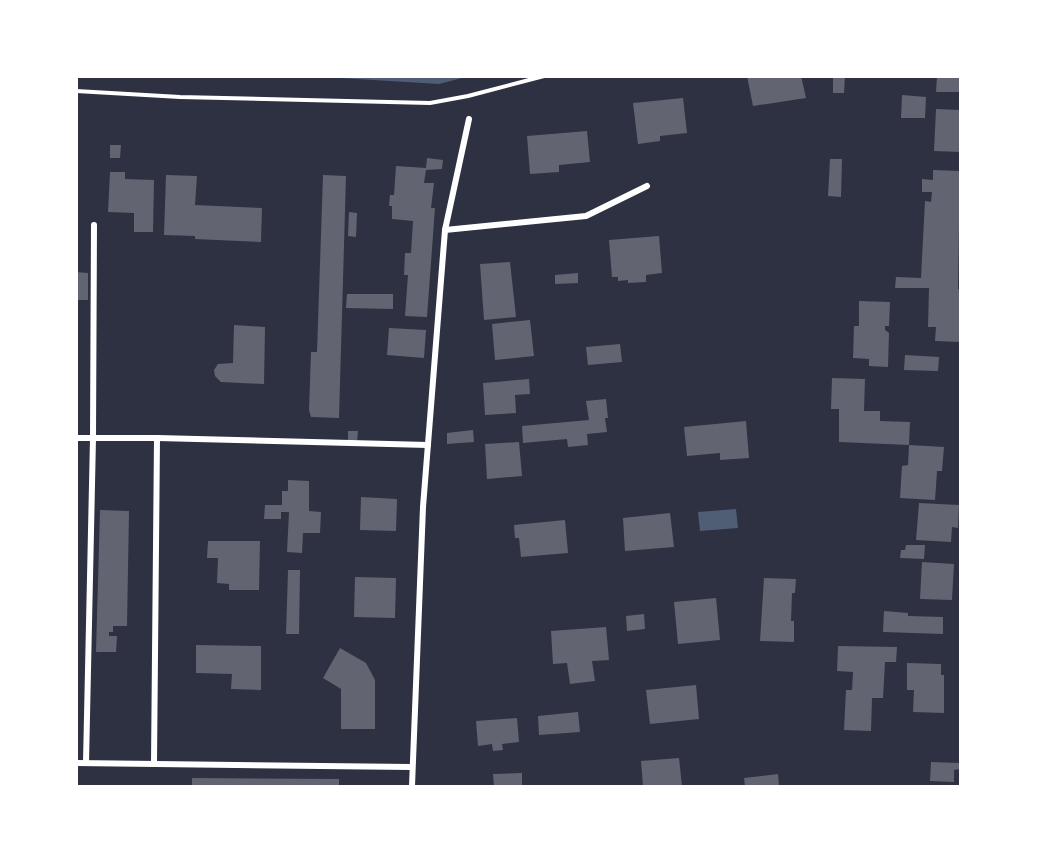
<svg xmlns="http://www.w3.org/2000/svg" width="1037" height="863" viewBox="0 0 1037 863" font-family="'IBM Plex Serif',serif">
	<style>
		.water { fill: #4f5d75 }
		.building { fill: #626471 }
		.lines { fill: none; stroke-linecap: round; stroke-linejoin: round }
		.path { stroke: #fff; stroke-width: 4 }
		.minor { stroke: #fff; stroke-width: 6 }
	</style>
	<rect width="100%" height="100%" fill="#2d3142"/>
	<g class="water">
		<path d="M324,77H466L439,84Z"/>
		<path d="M736,509L738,528L700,531L698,512Z"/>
	</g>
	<g class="building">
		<path d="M747,76H801L806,98L753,106Z"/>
		<path d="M833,76H845L844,93H833Z"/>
		<path d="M937,76H960V92H936Z"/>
		<path d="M902,95L926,97L925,118H901Z"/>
		<path d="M683,98L687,133L660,136V141L638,144L633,103Z"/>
		<path d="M936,109L960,110V152L934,151Z"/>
		<path d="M587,131L590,162L559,165V172L530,174L527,136Z"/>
		<path d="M110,145H121L120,158H110Z"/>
		<path d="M427,158L443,160L442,169L426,170L424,183H434L431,208H435L427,317L405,316L408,275H404L405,253H411L413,221L392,219V206H389L390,195H394L396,166L426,168Z"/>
		<path d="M830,159H842L841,197L828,196Z"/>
		<path d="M933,170L960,171L958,289L960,290V342L935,341L936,327H928L929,288H895L896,277L921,278L925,201L931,202L932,192H922V179L933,180Z"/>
		<path d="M110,172H125V179L154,180L153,232H134V213L108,212Z"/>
		<path d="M166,175L197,176L195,205L262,208L261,242L195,239V236L164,235Z"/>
		<path d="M323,175L346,176L339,418L311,417L309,410L311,352H317Z"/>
		<path d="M349,212L357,213L356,237L348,236Z"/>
		<path d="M659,236L662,273L646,275V282L628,283V280L618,281V277H612L609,240Z"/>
		<path d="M510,262L516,317L484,320L480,264Z"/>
		<path d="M76,272L88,273V300H76Z"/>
		<path d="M578,273V283L555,284V275Z"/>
		<path d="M347,294H393V309L346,308Z"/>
		<path d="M859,301L890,302L889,326H885V330L889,333L888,367L869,366V359L853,358L854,326H859Z"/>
		<path d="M530,320L534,356L495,360L492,324Z"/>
		<path d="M234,325L265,327L264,384L221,382L215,376L214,370L218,364L233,363Z"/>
		<path d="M389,328L426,330L424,358L387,355Z"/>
		<path d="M620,344L622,362L588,365L586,347Z"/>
		<path d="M905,355L939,357L938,371L904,370Z"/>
		<path d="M832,378L865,379L864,411H880V421L910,422L909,445L944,447L942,471H937L935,500L900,498L902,466L908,465L909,445L839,442V409H831Z"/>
		<path d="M529,379L530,394L515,395L516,413L485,415L483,383Z"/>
		<path d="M606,399L608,418H605L607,432L587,434L588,445L568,447L567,439L523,443L522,426L589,420L586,401Z"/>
		<path d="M746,421L749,458L720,460V453L687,456L684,427Z"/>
		<path d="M473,430L474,442L447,444V433Z"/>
		<path d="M348,431H358L357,443H348Z"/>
		<path d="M519,442L522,476L487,479L485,444Z"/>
		<path d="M288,480L309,481V511L321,512L320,533H303L302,553L287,552L289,512H281V519H264L265,505H282V491H288Z"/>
		<path d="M361,497L397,499L396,531L360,530Z"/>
		<path d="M919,503L959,505L958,528L952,527L951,542L916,540Z"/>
		<path d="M100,510L129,511L127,626H113V632H109V636H117L116,652H96Z"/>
		<path d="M670,513L674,547L625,551L623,518Z"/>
		<path d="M565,520L568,553L521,557L519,538H515L514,525Z"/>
		<path d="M208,541H260L259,590H229V584L217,583L218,558H207Z"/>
		<path d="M906,545H925L924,559L900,558L901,550H905Z"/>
		<path d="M922,562L954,564L952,600L920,599Z"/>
		<path d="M288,570H300L299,634H286Z"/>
		<path d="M355,577L396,578L395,618L354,617Z"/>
		<path d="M764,578L796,579L795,593H792L791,621H794V642L760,641Z"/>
		<path d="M716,598L720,640L678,644L674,602Z"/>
		<path d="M884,611L908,613V616L943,617V634L883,632Z"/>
		<path d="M644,614L645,629L627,631L626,616Z"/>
		<path d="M606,627L609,660L592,661L595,681L570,684L567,663L553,664L551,631Z"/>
		<path d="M196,645L261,646V690L231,689L232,674L196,673Z"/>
		<path d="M838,646L897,647L896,662H885L883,698H872L871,731L844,730L846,690H852L853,672L837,671Z"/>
		<path d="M340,648L366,663L375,680V729H341V689L323,678Z"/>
		<path d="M907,663L941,664V675H944V713L913,712L914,690H907Z"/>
		<path d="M696,685L699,719L650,724L646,690Z"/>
		<path d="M578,712L580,732L539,735L538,716Z"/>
		<path d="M517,718L519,742L502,744L503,750L493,751L492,744L478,746L476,721Z"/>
		<path d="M679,758L682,786H643L641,761Z"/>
		<path d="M931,762L960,763V769L954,770V782L930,781Z"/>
		<path d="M522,773V786H494L493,774Z"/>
		<path d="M778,774L779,786H745L744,778Z"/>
		<path d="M192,778L339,779V786H192Z"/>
	</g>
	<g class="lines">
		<path class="path" d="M76,91L180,97L430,103L468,96L544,76"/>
		<g class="minor">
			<path d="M445,230L586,216L647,186"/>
			<path d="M76,438H157L428,445"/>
			<path d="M76,763L411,767"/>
			<path d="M86,763L93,438L94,225"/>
			<path d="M154,763L157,438"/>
			<path d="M412,786L423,507L445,230L469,119"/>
		</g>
	</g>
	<rect width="1037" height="863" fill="none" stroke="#ffffff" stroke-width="156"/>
</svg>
